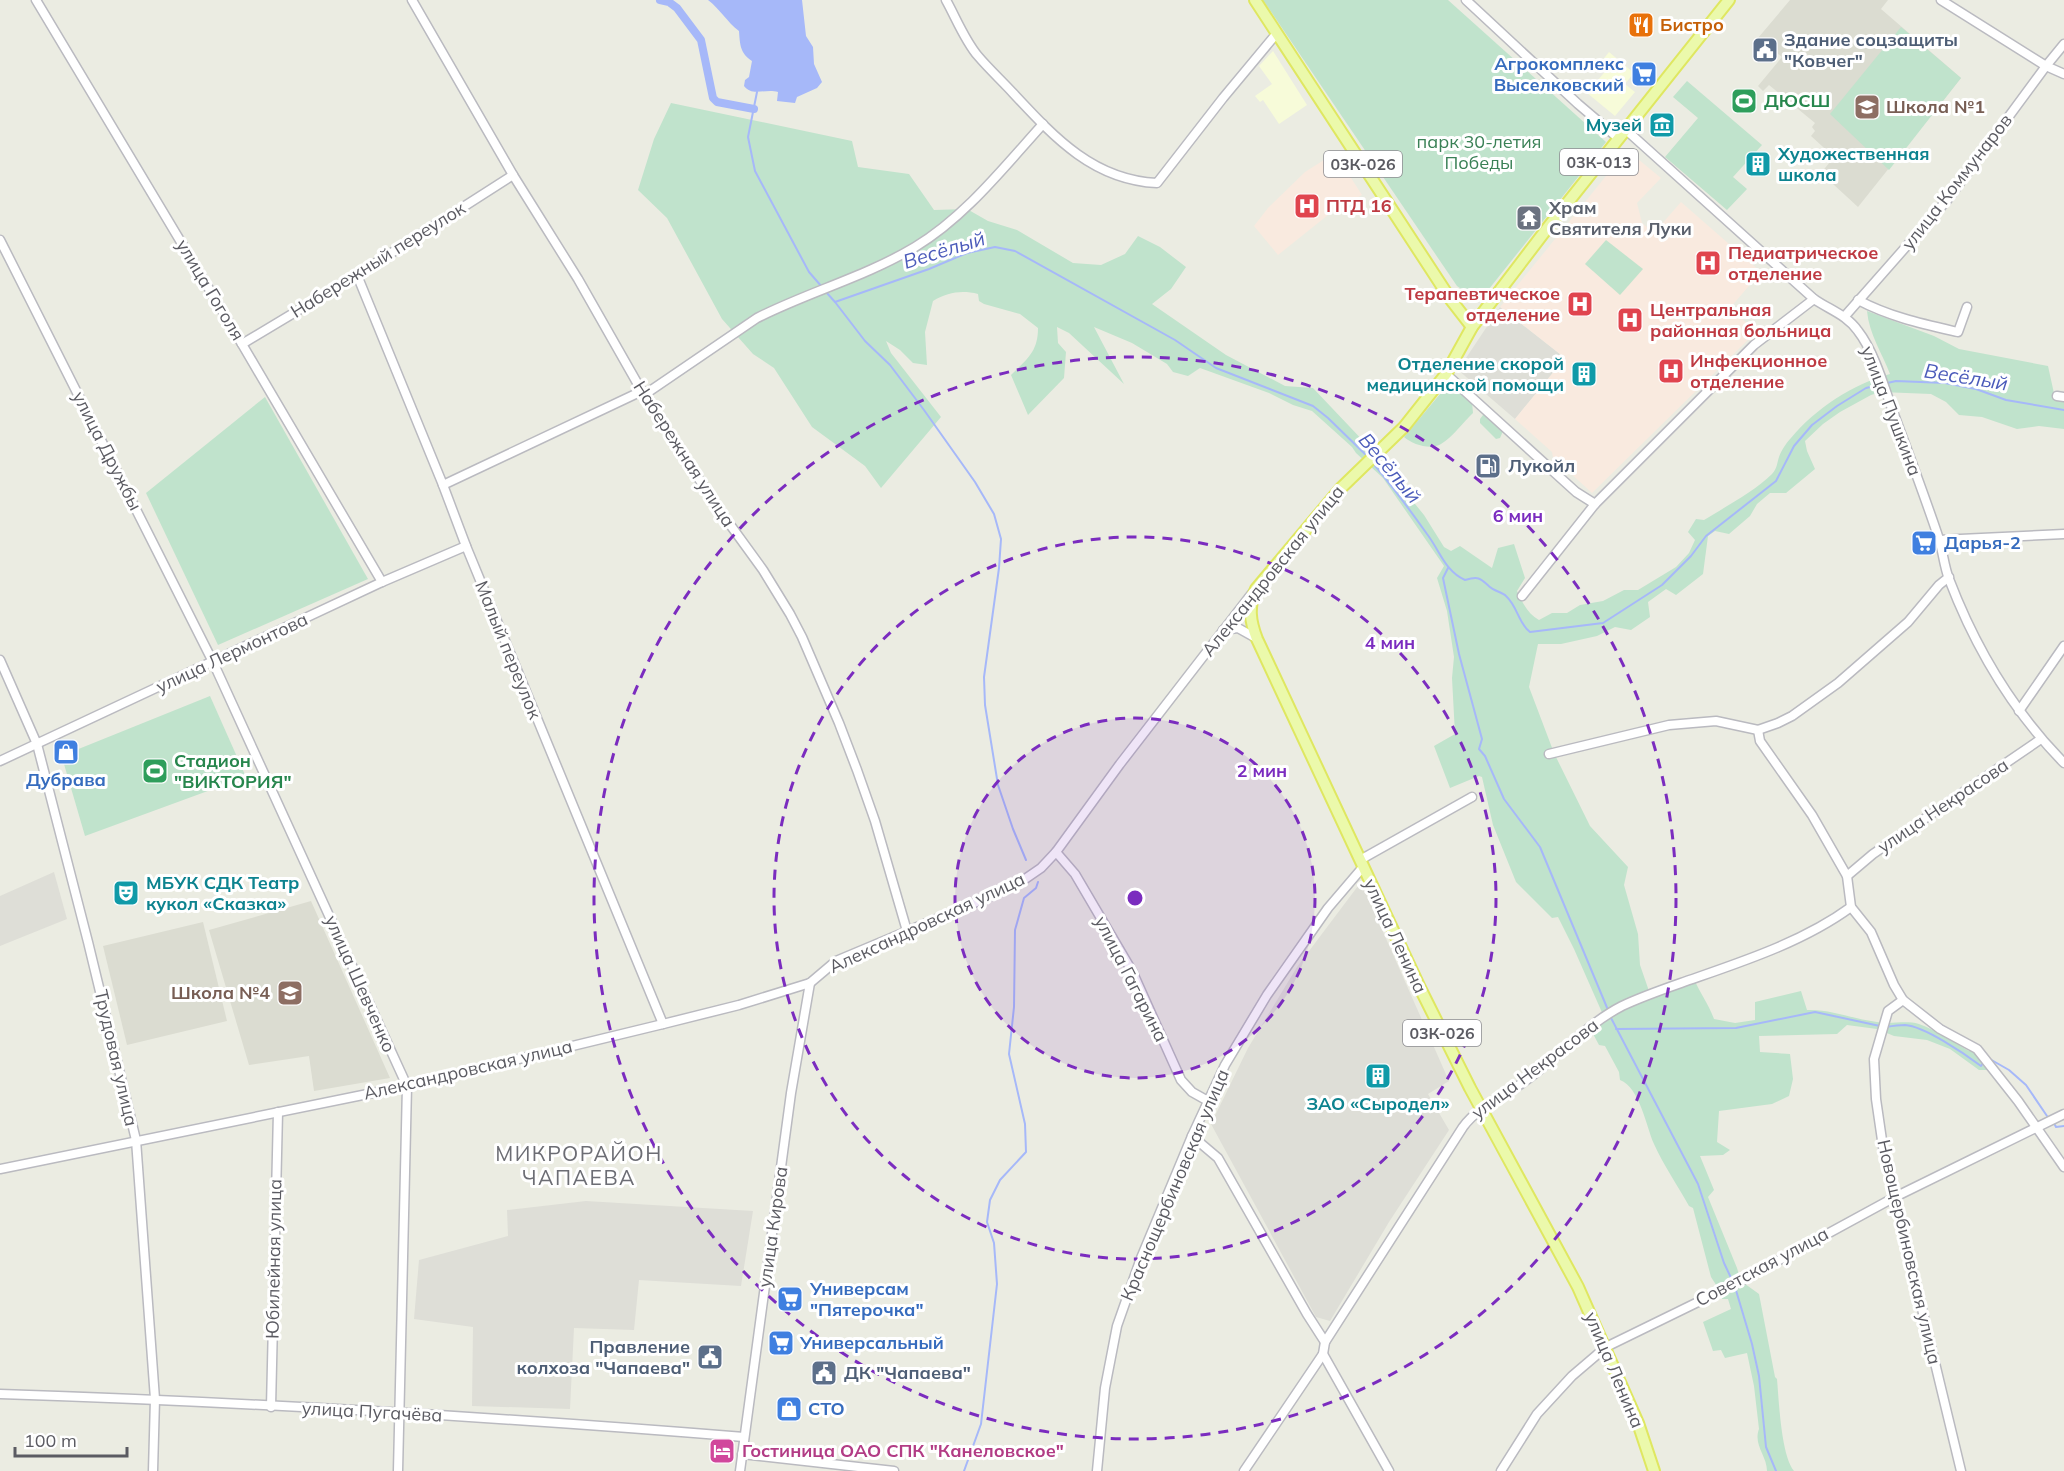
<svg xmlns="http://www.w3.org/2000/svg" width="2064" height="1471" viewBox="0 0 2064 1471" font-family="Mulish,sans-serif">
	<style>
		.commercial { fill: #f7fbd9 }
		.industrial { fill: #deded7 }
		.education { fill: #dbdcd1 }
		.medical { fill: #f9eadf }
		.green { fill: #c0e3cc }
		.water { fill: #a6b8f9 }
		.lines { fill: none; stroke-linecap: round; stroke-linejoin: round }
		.stream { stroke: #a6b8f9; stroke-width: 2 }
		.canal { stroke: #a6b8f9; stroke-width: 8 }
		.minor-casing { stroke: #babac0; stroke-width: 11 }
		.major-casing { stroke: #dfe761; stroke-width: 14 }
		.minor { stroke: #fff; stroke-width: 8 }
		.major { stroke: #ebf9ab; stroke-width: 10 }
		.ring { fill: none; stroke: #7b2cbf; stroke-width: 3; stroke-dasharray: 10 8 }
		.labels { text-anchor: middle; stroke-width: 6; stroke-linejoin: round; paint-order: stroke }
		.shield { fill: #fff; stroke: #8c8c91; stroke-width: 1.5 }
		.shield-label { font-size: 16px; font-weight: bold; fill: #5b5b62 }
		.food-label { font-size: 18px; font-weight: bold; fill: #c56008; stroke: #fff; text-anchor: start }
		.service-label { font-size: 18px; font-weight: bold; fill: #4e5e75; stroke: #fff; text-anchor: start }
		.shop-label { font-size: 18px; font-weight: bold; fill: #366cbe; stroke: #fff; text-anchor: start }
		.leisure-label { font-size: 18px; font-weight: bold; fill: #27864d; stroke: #fff; text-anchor: start }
		.education-label { font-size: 18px; font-weight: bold; fill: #785e54; stroke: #fff; text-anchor: start }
		.culture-label { font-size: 18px; font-weight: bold; fill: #0d838f; stroke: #fff; text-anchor: end }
		.park-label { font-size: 18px; fill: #3a8156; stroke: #fff }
		.street-label { font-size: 18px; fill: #5b5b62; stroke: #fff }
		.health-label { font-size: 18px; font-weight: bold; fill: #be3a42; stroke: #fff; text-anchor: start }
		.worship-label { font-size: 18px; font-weight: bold; fill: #5b616d; stroke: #fff; text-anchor: start }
		.hotel-label { font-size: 18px; font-weight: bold; fill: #b23c85; stroke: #fff; text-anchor: start }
		.water-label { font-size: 20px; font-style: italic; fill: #4b5bba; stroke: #fff }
		.quarter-label { font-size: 21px; letter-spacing: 1.5px; fill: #6c6d74; stroke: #fff }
		.centre { fill: #7b2cbf; stroke: #fff; stroke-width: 3 }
		.ring-label { font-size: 18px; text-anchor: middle; font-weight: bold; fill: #7b2cbf; stroke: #fff; stroke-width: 6; stroke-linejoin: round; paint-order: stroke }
	</style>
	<rect width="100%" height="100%" fill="#ebece2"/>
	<g class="commercial">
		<path d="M1273,51L1307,105L1279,124L1263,100L1260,102L1255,96L1272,84L1259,66Z"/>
		<path d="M1609,52L1634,73L1625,84L1635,92L1615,116L1587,93L1608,68L1601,62Z"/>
	</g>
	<g class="industrial">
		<path d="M1500,307L1565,358L1515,419L1458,370Z"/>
		<path d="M54,872L67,919L0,946V896Z"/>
		<path d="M1361,882L1449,1081L1428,1094L1449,1130L1389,1222L1330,1321L1316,1317L1211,1124L1248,1048L1297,967Z"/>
		<path d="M586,1201L753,1211L741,1286L639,1280L634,1330L574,1328L570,1409L472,1406L473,1327L414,1319L419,1260L508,1236L507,1210Z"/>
	</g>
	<g class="education">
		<path d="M1790,0H1888L1881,9L1961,78L1858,207L1821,173L1834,157L1811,136L1815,131L1812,127L1815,123L1769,85L1763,91L1758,86L1782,57L1758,38Z"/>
		<path d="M311,901L390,1078L314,1091L309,1056L249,1065L209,930Z"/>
		<path d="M203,922L227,1021L127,1045L103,946Z"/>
	</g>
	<g class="medical">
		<path d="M1627,150L1661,178L1637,203L1642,223L1654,233L1681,202L1761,272L1729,309L1757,331L1592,493L1553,457L1552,452L1515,419L1565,358L1500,307Z"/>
		<path d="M1335,153L1362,195L1328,215L1278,255L1254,226L1268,208L1305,172Z"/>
	</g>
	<g class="green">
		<path d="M1263,0H1448L1606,142L1485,294L1471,296L1457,286Z"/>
		<path d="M1901,27L1961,78L1889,170L1830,114Z"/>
		<path d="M1687,81L1762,145L1733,177L1747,189L1727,210L1665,157L1698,118L1673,97Z"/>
		<path d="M671,103L852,141L858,167L909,174L934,210L967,209L988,221L1017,230L1073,263L1101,265L1125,254L1138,236L1160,247L1186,267L1171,289L1152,304L1226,355L1285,386L1313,388L1368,446L1424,515L1444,547L1451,551L1460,546L1492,568L1498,548L1514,544L1525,578L1517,591C1522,602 1528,614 1539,620L1552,613H1567L1580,605L1603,601L1624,590H1638L1676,567L1689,553L1695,540L1688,532L1696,519L1704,520C1725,507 1755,491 1772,474C1777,469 1777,463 1779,457C1781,451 1786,443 1791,438C1816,408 1853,384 1890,374C1882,353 1869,334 1867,311L1934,336L1959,349L2048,366L2055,398L2064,400V429L2039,426L2017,429L1982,417L1959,415L1946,402L1931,394L1881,392L1871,395L1840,412L1823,424L1805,441L1807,451L1815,469L1786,493H1770L1757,504L1750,516L1729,534L1715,531L1708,536L1703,574L1676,595L1666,589L1648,602L1650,617L1631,630L1615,627L1597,636L1561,644H1538L1529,687L1554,753L1590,826L1628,867L1624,885L1638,934L1640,965L1650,994L1694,979C1700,993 1709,1005 1714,1019L1735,1023L1755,1020V1002L1801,991L1807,1010C1831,1009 1853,1019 1877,1022C1891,1025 1904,1020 1919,1024C1936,1030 1953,1042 1969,1051L1972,1050L1994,1070H1979L1950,1049L1927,1040L1894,1036L1877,1029L1847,1025L1837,1034L1759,1036L1760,1052L1790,1054L1793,1079L1789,1096L1772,1104L1719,1111L1717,1142L1730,1150L1723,1155L1700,1156L1714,1190L1708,1197L1737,1268L1741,1281L1759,1294L1775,1377L1777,1379C1779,1401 1781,1455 1794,1471H1767C1767,1456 1753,1445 1759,1429L1754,1386L1747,1353L1725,1358L1721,1350L1713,1351L1703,1322L1731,1309L1728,1299H1722L1720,1291L1711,1277L1693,1208L1689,1206C1678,1186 1664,1166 1654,1144C1646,1126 1640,1088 1620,1080L1619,1072L1605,1046L1599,1045L1592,1032V1024L1604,1017L1574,949L1558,917L1552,918L1516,882L1493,825L1482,777L1479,776L1450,788L1434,746L1455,734L1452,678L1454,657L1447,611L1437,578L1444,566L1383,478L1356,453L1352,447L1312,411L1293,405L1269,393L1200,368L1188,376L1173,372L1167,364L1132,343L1094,327L1124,384L1069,333L1057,327L1058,343L1066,352L1064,378L1028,415L1011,375C1027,359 1038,352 1038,328L1020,314L984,304L979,301L978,294C962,290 948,292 933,301L925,332L927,365L913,363L900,350L886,341L891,353L941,417L881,488L865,466L812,427L774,368L753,354L722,319L667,218L638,190L654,139Z"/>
		<path d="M1606,240L1643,269L1620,295L1585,264Z"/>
		<path d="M1446,387H1453L1472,402L1473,413C1463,422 1453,437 1441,444C1431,450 1413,445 1404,437Z"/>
		<path d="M265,397L368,579L218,645L146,493Z"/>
		<path d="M1483,415H1487L1503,431L1500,438L1496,439L1480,423V419Z"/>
		<path d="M210,696L246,777L85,836L64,764L79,757L76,750Z"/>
	</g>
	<path class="water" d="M708,0H802L806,36L813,47L814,64L822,82L817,88L797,97L795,103L777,101L778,92C766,88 752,97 744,86L745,80L749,77L752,61C740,53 740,45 739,31C727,22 720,9 708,0Z"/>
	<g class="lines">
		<g class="stream">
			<path d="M757,92L748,137L755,171L809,272L822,287"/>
			<path d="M826,292L835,302L929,269L967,253L995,247L1015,251L1175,340L1216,368L1313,406L1328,418L1367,456"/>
			<path d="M835,302L865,341L890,365L924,410L975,482L994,514L1001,539L999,568L984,677L985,705L998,785L1013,829L1026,860"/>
			<path d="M1373,463C1392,486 1410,510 1427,534C1440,551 1445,571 1465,580C1479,576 1480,578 1490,587C1494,591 1502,592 1506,596C1518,607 1518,623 1530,632L1603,623L1662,585L1691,556L1706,536L1776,481L1794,446L1812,425L1837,406L1866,388L1896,381L1945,383L1976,389L2006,400L2064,410"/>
			<path d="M1448,568L1443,578L1459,654L1482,739L1479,749L1485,756L1504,799L1540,847L1608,1010"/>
			<path d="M1610,1016L1698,1184L1724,1263L1733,1282"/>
			<path d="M1886,1027C1892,1026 1899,1025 1905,1025C1924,1026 1965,1054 1981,1066L1984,1062"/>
			<path d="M1616,1029L1736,1028L1815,1012L1880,1026"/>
			<path d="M1988,1058L2009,1070L2026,1085L2047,1116"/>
			<path d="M2055,1125L2056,1127L2064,1126"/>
			<path d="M1735,1287L1752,1344L1759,1376L1766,1447L1776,1471"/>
			<path d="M964,1471L981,1424L997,1284L994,1243L987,1222L990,1200L1000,1180L1026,1152L1025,1124L1009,1054L1014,1007L1015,930L1024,898L1036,888L1038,882"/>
		</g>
		<path class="canal" d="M660,0L669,2L677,8L701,40L713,98L717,102L754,109"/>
		<g class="minor-casing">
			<g id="minor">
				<path d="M36,0L242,344L382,582"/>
				<path d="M412,0L513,175L578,279L644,395L718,508L763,570L790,614L802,637L839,723L857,770L875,821L907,931"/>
				<path d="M946,0C956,18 965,41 978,56C989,69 1002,81 1013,93C1054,137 1093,180 1157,183L1223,98L1277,33"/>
				<path d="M1466,0L1578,104L1618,138"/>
				<path d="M1941,0L2046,66L2064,74"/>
				<path d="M1625,129L1814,299C1830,310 1847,315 1858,331C1873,350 1883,383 1891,406C1907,450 1924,494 1939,539C1943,552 1944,566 1949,579C1975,647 2013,711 2064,763"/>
				<path d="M0,240L213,662L407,1086L398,1471"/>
				<path d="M357,275L443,485L466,546L663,1024"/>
				<path d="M1858,300C1890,317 1923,324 1958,332L1967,307"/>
				<path d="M1845,316L1948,199L2046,66L2064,44"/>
				<path d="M242,344L357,275L513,175"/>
				<path d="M1446,374L1576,492L1595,504"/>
				<path d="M644,395L757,318C808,292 865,277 915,247C965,217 1004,167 1043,124"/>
				<path d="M2057,396L2064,397"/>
				<path d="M443,485L642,391"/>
				<path d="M1939,540L2064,534"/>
				<path d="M1522,596L1595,504L1754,345L1814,299"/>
				<path d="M1223,630L1238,628L1256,638"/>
				<path d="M0,660L37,744L88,942L136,1140L155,1399L153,1471"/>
				<path d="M2019,711L2064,646"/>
				<path d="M1758,730L1760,741L1812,815L1847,876L1851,907L1871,932L1894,985L1903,1000L1940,1029L1977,1049L2018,1101L2064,1167"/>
				<path d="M1549,754L1669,725L1716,721L1758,730L1778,723L1792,716L1838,683L1908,622L1939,585L1949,577"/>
				<path d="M0,761L382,582L466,546"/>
				<path d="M1056,852L1075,874L1132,971L1181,1080L1192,1092L1208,1101"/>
				<path d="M1360,860L1472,797"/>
				<path d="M1847,876L1873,854L2041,739"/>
				<path d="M1903,1000L1888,1011L1874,1059L1876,1099L1883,1147L1961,1471"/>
				<path d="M1192,1136L1218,1158L1307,1314L1325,1342"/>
				<path d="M0,1169L407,1086L663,1024L739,1005L810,983L836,961L998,893L1025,879L1041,868L1056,852L1120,764L1253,592"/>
				<path d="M1323,1354L1389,1471"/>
				<path d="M0,1394C248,1402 497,1417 744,1437"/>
				<path d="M271,1407L278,1112"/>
				<path d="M742,1454L894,1471"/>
				<path d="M740,1471L791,1093L810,983"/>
				<path d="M1097,1471L1105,1388L1117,1326L1141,1258L1192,1136L1225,1065L1267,995L1328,908L1363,867"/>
				<path d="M1244,1471L1323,1354L1325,1342L1463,1127C1479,1105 1507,1095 1528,1079C1560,1055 1587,1024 1622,1006C1641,997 1661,990 1681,983C1738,963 1802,943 1851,907"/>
				<path d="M1501,1471L1537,1414L1572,1376L1606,1347L1741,1281L1895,1197L2064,1114"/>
			</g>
		</g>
		<g class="major-casing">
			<g id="major">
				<path d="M1255,0L1451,300L1472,327"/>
				<path d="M1654,1471L1638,1423L1578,1287L1470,1088L1420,988L1257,639C1250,621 1248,607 1256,589L1341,488L1404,427L1446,374L1472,327L1549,226L1729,0"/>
			</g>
		</g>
		<use href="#minor" class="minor"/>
		<use href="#major" class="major"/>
	</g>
	<circle cx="1135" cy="898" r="180" fill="#7b2cbf" fill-opacity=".12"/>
	<g class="ring">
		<circle cx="1135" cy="898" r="180"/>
		<circle cx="1135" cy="898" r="361"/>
		<circle cx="1135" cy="898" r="541"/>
	</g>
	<defs>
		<g id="restaurant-square" transform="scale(1.35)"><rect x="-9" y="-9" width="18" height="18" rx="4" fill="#e8710a" stroke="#fff"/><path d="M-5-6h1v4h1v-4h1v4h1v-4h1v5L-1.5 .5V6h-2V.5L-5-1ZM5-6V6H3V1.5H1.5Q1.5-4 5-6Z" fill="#fff"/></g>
		<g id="civic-square" transform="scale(1.35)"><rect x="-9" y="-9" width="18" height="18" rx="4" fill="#5c6f8a" stroke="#fff"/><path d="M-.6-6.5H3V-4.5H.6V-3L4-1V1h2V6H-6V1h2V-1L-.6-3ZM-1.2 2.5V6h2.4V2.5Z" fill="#fff"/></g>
		<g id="supermarket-square" transform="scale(1.35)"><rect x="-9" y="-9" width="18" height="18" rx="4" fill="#3f7fe0" stroke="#fff"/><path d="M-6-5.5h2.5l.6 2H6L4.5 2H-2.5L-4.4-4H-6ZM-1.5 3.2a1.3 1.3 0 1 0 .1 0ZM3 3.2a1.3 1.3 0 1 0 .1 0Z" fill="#fff"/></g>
		<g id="stadium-square" transform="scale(1.35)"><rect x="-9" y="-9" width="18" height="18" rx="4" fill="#2e9e5b" stroke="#fff"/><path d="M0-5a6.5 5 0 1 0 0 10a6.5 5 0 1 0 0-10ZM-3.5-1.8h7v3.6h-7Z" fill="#fff"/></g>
		<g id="school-square" transform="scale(1.35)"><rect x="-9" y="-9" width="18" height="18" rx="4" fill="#8d6e63" stroke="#fff"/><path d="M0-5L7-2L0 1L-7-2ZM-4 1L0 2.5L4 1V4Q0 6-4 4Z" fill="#fff"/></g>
		<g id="museum-square" transform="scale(1.35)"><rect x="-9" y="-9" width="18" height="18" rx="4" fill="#0f9aa8" stroke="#fff"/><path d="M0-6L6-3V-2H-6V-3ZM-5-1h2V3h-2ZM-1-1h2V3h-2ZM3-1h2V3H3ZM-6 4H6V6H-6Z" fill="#fff"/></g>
		<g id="building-square" transform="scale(1.35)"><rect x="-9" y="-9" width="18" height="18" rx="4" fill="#0f9aa8" stroke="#fff"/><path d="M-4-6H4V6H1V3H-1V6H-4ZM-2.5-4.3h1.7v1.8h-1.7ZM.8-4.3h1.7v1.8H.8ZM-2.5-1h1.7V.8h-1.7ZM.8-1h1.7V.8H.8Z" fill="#fff"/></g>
		<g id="hospital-square" transform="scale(1.35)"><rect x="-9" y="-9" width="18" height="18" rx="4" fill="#e0444e" stroke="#fff"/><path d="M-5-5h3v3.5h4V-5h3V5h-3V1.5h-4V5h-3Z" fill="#fff"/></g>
		<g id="temple-square" transform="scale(1.35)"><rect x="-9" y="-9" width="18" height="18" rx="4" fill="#6b7280" stroke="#fff"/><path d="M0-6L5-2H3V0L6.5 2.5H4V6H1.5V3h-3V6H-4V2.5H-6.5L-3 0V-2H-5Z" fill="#fff"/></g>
		<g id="fuel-square" transform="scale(1.35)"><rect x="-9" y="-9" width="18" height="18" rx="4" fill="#5c6f8a" stroke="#fff"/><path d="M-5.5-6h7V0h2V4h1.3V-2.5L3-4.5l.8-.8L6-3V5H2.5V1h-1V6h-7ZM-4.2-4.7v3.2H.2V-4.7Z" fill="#fff"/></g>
		<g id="shop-square" transform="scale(1.35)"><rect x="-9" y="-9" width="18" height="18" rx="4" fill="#3f7fe0" stroke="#fff"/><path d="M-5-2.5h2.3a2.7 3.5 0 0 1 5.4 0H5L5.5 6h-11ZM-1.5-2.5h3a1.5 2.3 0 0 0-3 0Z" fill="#fff"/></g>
		<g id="theatre-square" transform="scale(1.35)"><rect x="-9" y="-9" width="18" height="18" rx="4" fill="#0f9aa8" stroke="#fff"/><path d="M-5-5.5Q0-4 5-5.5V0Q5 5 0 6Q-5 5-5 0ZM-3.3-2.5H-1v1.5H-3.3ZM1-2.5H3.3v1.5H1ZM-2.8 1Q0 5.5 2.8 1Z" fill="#fff"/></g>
		<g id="hotel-square" transform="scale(1.35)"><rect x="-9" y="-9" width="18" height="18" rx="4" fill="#d1479c" stroke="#fff"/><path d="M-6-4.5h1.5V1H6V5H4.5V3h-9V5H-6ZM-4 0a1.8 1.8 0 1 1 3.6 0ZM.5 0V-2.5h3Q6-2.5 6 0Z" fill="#fff"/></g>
	</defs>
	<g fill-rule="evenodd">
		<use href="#restaurant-square" x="1641" y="25"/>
		<use href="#civic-square" x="1765" y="50"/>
		<use href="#supermarket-square" x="1644" y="74"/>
		<use href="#stadium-square" x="1744" y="101"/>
		<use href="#school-square" x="1867" y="107"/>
		<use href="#museum-square" x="1662" y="125"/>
		<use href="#building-square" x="1758" y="164"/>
		<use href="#hospital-square" x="1307" y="206"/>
		<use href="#temple-square" x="1529" y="218"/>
		<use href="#hospital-square" x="1708" y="263"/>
		<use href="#hospital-square" x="1580" y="304"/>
		<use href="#hospital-square" x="1630" y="320"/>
		<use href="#hospital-square" x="1671" y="371"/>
		<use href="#building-square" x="1584" y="374"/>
		<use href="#fuel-square" x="1488" y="466"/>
		<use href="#supermarket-square" x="1924" y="543"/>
		<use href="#shop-square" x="66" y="752"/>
		<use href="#stadium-square" x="155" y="771"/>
		<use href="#theatre-square" x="126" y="893"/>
		<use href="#school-square" x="290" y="993"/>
		<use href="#building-square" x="1378" y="1076"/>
		<use href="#supermarket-square" x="790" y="1299"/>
		<use href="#supermarket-square" x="781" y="1343"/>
		<use href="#civic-square" x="710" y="1357"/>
		<use href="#civic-square" x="824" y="1373"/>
		<use href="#shop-square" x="789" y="1409"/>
		<use href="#hotel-square" x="722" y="1451"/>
	</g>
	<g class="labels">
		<g class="shield">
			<rect x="1560" y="149" width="78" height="26" rx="4.5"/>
			<rect x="1324" y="151" width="78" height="26" rx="4.5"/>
			<rect x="1403" y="1020" width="78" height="26" rx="4.5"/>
		</g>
		<g class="shield-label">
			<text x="1599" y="168">03К-013</text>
			<text x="1363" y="170">03К-026</text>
			<text x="1442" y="1039">03К-026</text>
		</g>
		<g class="food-label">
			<text x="1660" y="31">Бистро</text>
		</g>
		<g class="service-label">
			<text x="1784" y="46">Здание соцзащиты<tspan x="1784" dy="21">"Ковчег"</tspan></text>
			<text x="1508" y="472">Лукойл</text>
			<text x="690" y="1353" text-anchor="end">Правление<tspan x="690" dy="21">колхоза "Чапаева"</tspan></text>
			<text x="844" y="1379">ДК "Чапаева"</text>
		</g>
		<g class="shop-label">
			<text x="1624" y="70" text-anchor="end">Агрокомплекс<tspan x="1624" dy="21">Выселковский</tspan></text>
			<text x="1944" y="549">Дарья-2</text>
			<text x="66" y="786" text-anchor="middle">Дубрава</text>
			<text x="810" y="1295">Универсам<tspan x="810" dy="21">"Пятерочка"</tspan></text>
			<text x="800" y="1349">Универсальный</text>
			<text x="808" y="1415">СТО</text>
		</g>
		<g class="leisure-label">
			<text x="1764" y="107">ДЮСШ</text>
			<text x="174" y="767">Стадион<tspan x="174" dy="21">"ВИКТОРИЯ"</tspan></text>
		</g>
		<g class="education-label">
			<text x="1886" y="113">Школа №1</text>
			<text x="270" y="999" text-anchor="end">Школа №4</text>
		</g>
		<g class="culture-label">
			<text x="1642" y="131">Музей</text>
			<text x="1778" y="160" text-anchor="start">Художественная<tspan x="1778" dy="21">школа</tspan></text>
			<text x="1564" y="370">Отделение скорой<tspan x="1564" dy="21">медицинской помощи</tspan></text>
			<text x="146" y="889" text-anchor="start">МБУК СДК Театр<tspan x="146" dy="21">кукол «Сказка»</tspan></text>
			<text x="1378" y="1110" text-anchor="middle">ЗАО «Сыродел»</text>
		</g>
		<g class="park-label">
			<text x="1479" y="148">парк 30-летия<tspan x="1479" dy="21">Победы</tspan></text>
		</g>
		<g class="street-label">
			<text transform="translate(1957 182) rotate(-52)" y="6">улица Коммунаров</text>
			<text transform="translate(378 260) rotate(-32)" y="6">Набережный переулок</text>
			<text transform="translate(210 290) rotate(59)" y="6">улица Гоголя</text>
			<text transform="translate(1891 411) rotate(69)" y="6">улица Пушкина</text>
			<text transform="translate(107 451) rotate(63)" y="6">улица Дружбы</text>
			<text transform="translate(684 454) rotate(57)" y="6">Набережная улица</text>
			<text transform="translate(1273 571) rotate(-51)" y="6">Александровская улица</text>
			<text transform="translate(508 650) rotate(68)" y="6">Малый переулок</text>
			<text transform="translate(232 653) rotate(-25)" y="6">улица Лермонтова</text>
			<text transform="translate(1943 806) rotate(-34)" y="6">улица Некрасова</text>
			<text transform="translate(927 923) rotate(-25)" y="6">Александровская улица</text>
			<text transform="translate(1395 936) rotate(65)" y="6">улица Ленина</text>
			<text transform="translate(1131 979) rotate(63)" y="6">улица Гагарина</text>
			<text transform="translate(360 984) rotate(66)" y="6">улица Шевченко</text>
			<text transform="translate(116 1058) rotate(77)" y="6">Трудовая улица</text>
			<text transform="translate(1535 1069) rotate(-37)" y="6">улица Некрасова</text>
			<text transform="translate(468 1070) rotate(-13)" y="6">Александровская улица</text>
			<text transform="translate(1175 1185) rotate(-67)" y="6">Краснощербиновская улица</text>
			<text transform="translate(773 1227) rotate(-82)" y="6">улица Кирова</text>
			<text transform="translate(1909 1252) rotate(77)" y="6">Новощербиновская улица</text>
			<text transform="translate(274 1259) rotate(-89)" y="6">Юбилейная улица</text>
			<text transform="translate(1762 1267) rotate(-28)" y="6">Советская улица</text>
			<text transform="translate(1614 1370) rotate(67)" y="6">улица Ленина</text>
			<text transform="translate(372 1412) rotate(3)" y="6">улица Пугачёва</text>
		</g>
		<g class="health-label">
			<text x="1326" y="212">ПТД 16</text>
			<text x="1728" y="259">Педиатрическое<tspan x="1728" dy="21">отделение</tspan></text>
			<text x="1560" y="300" text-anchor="end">Терапевтическое<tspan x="1560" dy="21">отделение</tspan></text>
			<text x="1650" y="316">Центральная<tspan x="1650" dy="21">районная больница</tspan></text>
			<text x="1690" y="367">Инфекционное<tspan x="1690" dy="21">отделение</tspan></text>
		</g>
		<g class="worship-label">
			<text x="1549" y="214">Храм<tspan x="1549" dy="21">Святителя Луки</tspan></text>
		</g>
		<g class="hotel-label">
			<text x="742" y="1457">Гостиница ОАО СПК "Канеловское"</text>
		</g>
		<g class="water-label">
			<text transform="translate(944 250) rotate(-17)" y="7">Весёлый</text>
			<text transform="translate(1966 377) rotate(9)" y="7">Весёлый</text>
			<text transform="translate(1390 468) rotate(50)" y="7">Весёлый</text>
		</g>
		<g class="quarter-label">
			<text x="579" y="1161">МИКРОРАЙОН<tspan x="579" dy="24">ЧАПАЕВА</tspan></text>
		</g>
	</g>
	<circle cx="1135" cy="898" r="9" class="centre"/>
	<g class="ring-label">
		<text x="1518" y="522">6 мин</text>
		<text x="1390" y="649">4 мин</text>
		<text x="1262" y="777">2 мин</text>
	</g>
	<path d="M15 1447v9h112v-9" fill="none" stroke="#5b5b62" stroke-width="3"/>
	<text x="24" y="1447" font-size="18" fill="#5b5b62" stroke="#ffffff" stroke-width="4.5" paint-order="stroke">100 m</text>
</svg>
